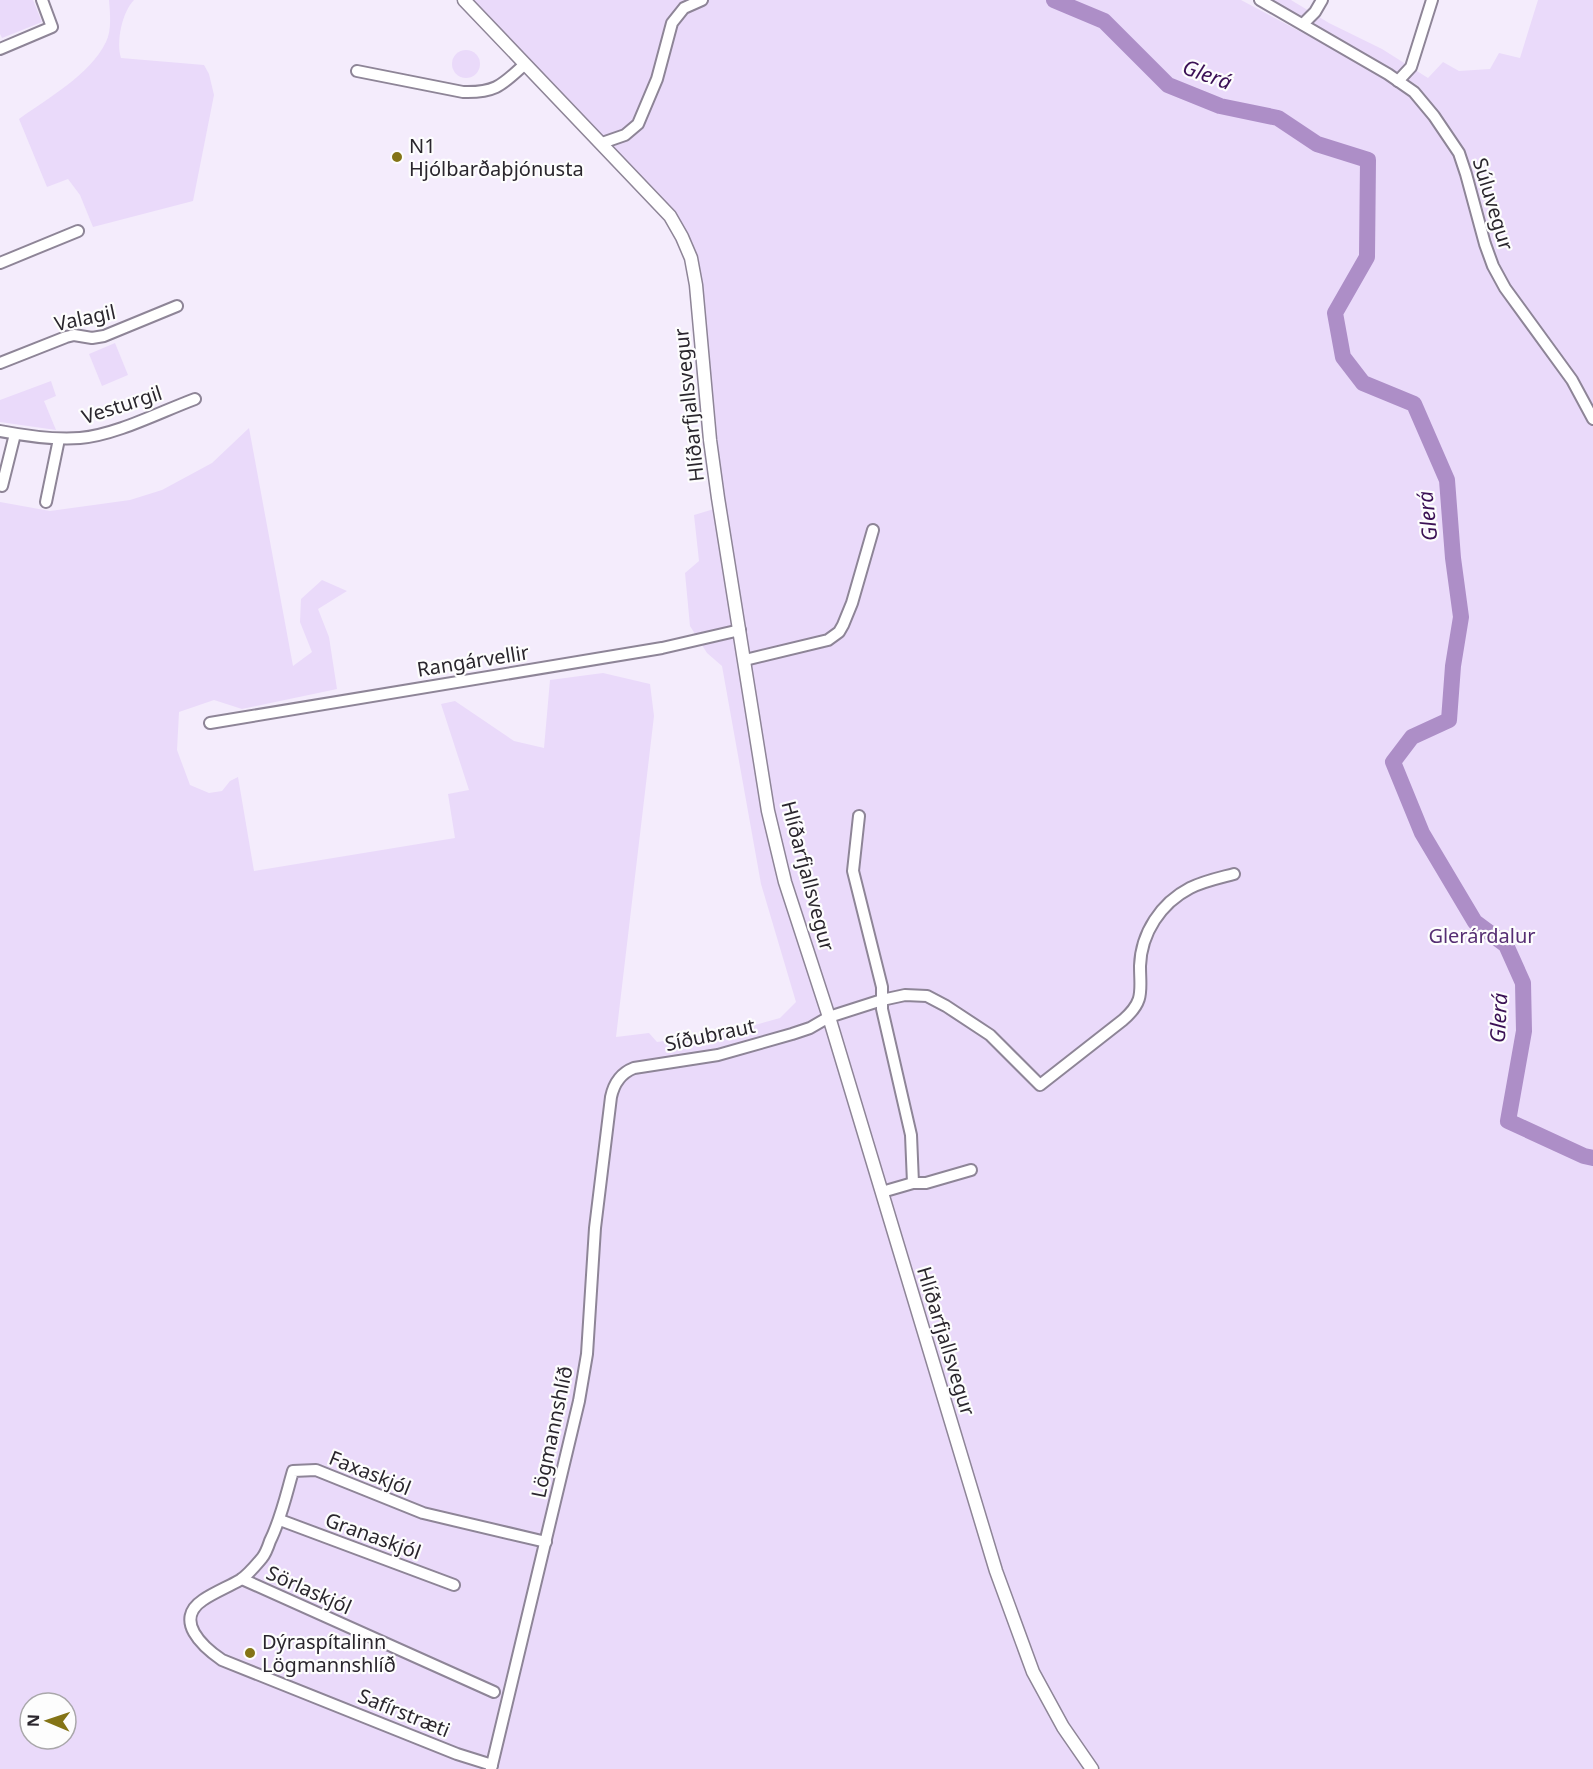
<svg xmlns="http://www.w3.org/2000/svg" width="1593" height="1769" viewBox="0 0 1593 1769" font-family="'Noto Sans',sans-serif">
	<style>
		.green { fill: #eadafa; fill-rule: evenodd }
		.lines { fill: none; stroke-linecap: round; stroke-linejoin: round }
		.river { stroke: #ad8ec7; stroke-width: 16 }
		.minor-casing { stroke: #8e8597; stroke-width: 14 }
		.major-casing { stroke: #8e8597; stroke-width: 15 }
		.minor { stroke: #fff; stroke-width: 10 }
		.major { stroke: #fff; stroke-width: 12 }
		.poi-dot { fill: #847416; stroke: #fdfdfd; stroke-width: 2 }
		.labels { text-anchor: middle; stroke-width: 4.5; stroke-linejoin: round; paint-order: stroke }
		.poi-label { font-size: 20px; fill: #2a262d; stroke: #fdfdfd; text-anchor: start }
		.street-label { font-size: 20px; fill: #2a262d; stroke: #fdfdfd }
		.park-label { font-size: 20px; fill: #562e73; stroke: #fdfdfd }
		.water-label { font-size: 21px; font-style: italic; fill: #3b1155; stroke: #fdfdfd }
	</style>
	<rect width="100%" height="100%" fill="#f4ecfc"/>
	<g class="green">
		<path d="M0,0H33L42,22L2,38L0,34Z"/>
		<path d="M109,0H134C122,12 116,42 121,58L204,65L209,74L214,95L193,201L93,227L80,195L68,179L47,187L19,119C48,98 90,75 106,42C112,30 110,13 109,0Z"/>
		<path d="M470,0H1241L1367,67L1396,85L1411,98L1420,87L1410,81L1329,32L1269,0H1291L1329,23L1382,49L1428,78L1443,62L1459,71L1490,69L1499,53L1520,58L1538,0H1593V1769H0V502L50,511L130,500L162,490L212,463L249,428L293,666L312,652L300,622L301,599L322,580L347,591L318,609L329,637L337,689L242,709L214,700L179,712L177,750L190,785L209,793L222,791L230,781L238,777L254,871L455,838L448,794L469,790L441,704L455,701L514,741L544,748L550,680L603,673L650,684L654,716L616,1037L649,1033L657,1042L734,1031L780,1018L796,1002L761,884L722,666L707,653L690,626L685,573L699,561L694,515L724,506L702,290L694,253L662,197ZM30,1703H66V1739H30Z"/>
		<circle cx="466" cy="64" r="14"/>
		<path d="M115,343L128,375L102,386L89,354Z"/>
		<path d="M51,381L56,396L44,401L56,430L0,422V400Z"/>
	</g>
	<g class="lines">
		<path class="river" d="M1054,0L1104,21L1168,85L1220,106L1278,118L1317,144L1368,160L1367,257L1335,313L1343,357L1363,383L1414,404L1447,480L1453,558L1461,617L1453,666L1449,720L1412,737L1393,762L1422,833L1475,922L1506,945L1523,983L1524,1031L1508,1121L1584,1156L1593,1158"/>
		<g class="minor-casing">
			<g id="minor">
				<path d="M1260,0L1388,74L1414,92L1434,116L1459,153L1466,174L1485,244L1493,266L1505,288L1572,380L1593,419"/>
				<path d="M1303,24L1315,12L1322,0"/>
				<path d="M0,49L52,27L42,0"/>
				<path d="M357,71L463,92C496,93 502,85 525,64"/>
				<path d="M1398,81L1411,67L1432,0"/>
				<path d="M602,143L625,135L638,124L657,79L672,23L684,8L702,0"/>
				<path d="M0,263L78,231"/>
				<path d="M0,363L66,337L74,335L92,338L104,336L177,306"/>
				<path d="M0,431C26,436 53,440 80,438C116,435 160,412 195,399"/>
				<path d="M2,486L15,434"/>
				<path d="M46,502L59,439"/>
				<path d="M745,660L828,640L839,632L843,625L852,603L873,530"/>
				<path d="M210,723L662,648L740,630"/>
				<path d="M913,1183L911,1135L882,1009V1000L905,995L927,996L946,1006L990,1035L1040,1085L1123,1020C1145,1001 1140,991 1140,966C1141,933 1161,903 1190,888C1204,881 1219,878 1234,874"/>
				<path d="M882,1192L913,1183H926L971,1170"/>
				<path d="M280,1520L454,1585"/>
				<path d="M242,1579L494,1692"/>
				<path d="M492,1765L457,1754L222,1660C203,1647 173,1620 203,1600C215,1592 228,1587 240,1580C248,1575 256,1565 262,1558C266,1553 268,1547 270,1541C281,1519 286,1495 293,1471L316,1470L423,1513L546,1542"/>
				<path d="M491,1769L579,1401L587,1354L595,1228L611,1097C614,1083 621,1073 634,1068L718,1055L792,1034L810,1028L829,1017L882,1000V987L853,871L859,816"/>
			</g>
		</g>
		<g class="major-casing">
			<path id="major" d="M464,0L670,216L682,237L691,258L696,285L710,440L718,498L768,811L785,882L829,1017L996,1571L1033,1672L1063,1727L1092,1769"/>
		</g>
		<use href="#minor" class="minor"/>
		<use href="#major" class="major"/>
	</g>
	<g class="poi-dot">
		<circle cx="397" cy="157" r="6"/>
		<circle cx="250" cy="1653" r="6"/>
	</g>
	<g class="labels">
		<g class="poi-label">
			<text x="409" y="153">N1<tspan x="409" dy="23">Hjólbarðaþjónusta</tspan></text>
			<text x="262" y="1649">Dýraspítalinn<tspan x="262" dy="23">Lögmannshlíð</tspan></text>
		</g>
		<g class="street-label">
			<text transform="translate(1493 204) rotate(73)" y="7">Súluvegur</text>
			<text transform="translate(85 318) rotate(-12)" y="7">Valagil</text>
			<text transform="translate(122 405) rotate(-18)" y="7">Vesturgil</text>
			<text transform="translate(689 405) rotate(-96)" y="7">Hlíðarfjallsvegur</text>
			<text transform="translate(473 661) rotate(-9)" y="7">Rangárvellir</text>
			<text transform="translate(808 876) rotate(75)" y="7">Hlíðarfjallsvegur</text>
			<text transform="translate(710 1035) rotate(-12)" y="7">Síðubraut</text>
			<text transform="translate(946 1341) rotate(73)" y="7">Hlíðarfjallsvegur</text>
			<text transform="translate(552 1432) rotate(-78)" y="7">Lögmannshlíð</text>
			<text transform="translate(370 1473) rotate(22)" y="7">Faxaskjól</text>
			<text transform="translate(373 1536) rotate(20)" y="7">Granaskjól</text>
			<text transform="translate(309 1590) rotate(24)" y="7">Sörlaskjól</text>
			<text transform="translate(404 1713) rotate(22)" y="7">Safírstræti</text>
		</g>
		<g class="park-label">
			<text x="1482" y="943">Glerárdalur</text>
		</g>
		<g class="water-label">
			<text transform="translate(1207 75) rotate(20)" y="7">Glerá</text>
			<text transform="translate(1428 516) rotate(-96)" y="7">Glerá</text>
			<text transform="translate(1499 1018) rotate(-87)" y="7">Glerá</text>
		</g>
	</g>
	<g transform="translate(48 1721) rotate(272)"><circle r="28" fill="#fdfdfd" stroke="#a9a7aa" stroke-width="1.5"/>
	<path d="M0-4.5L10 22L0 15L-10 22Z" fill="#847416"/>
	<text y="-9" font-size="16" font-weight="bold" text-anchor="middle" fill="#2a262d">N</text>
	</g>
</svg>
